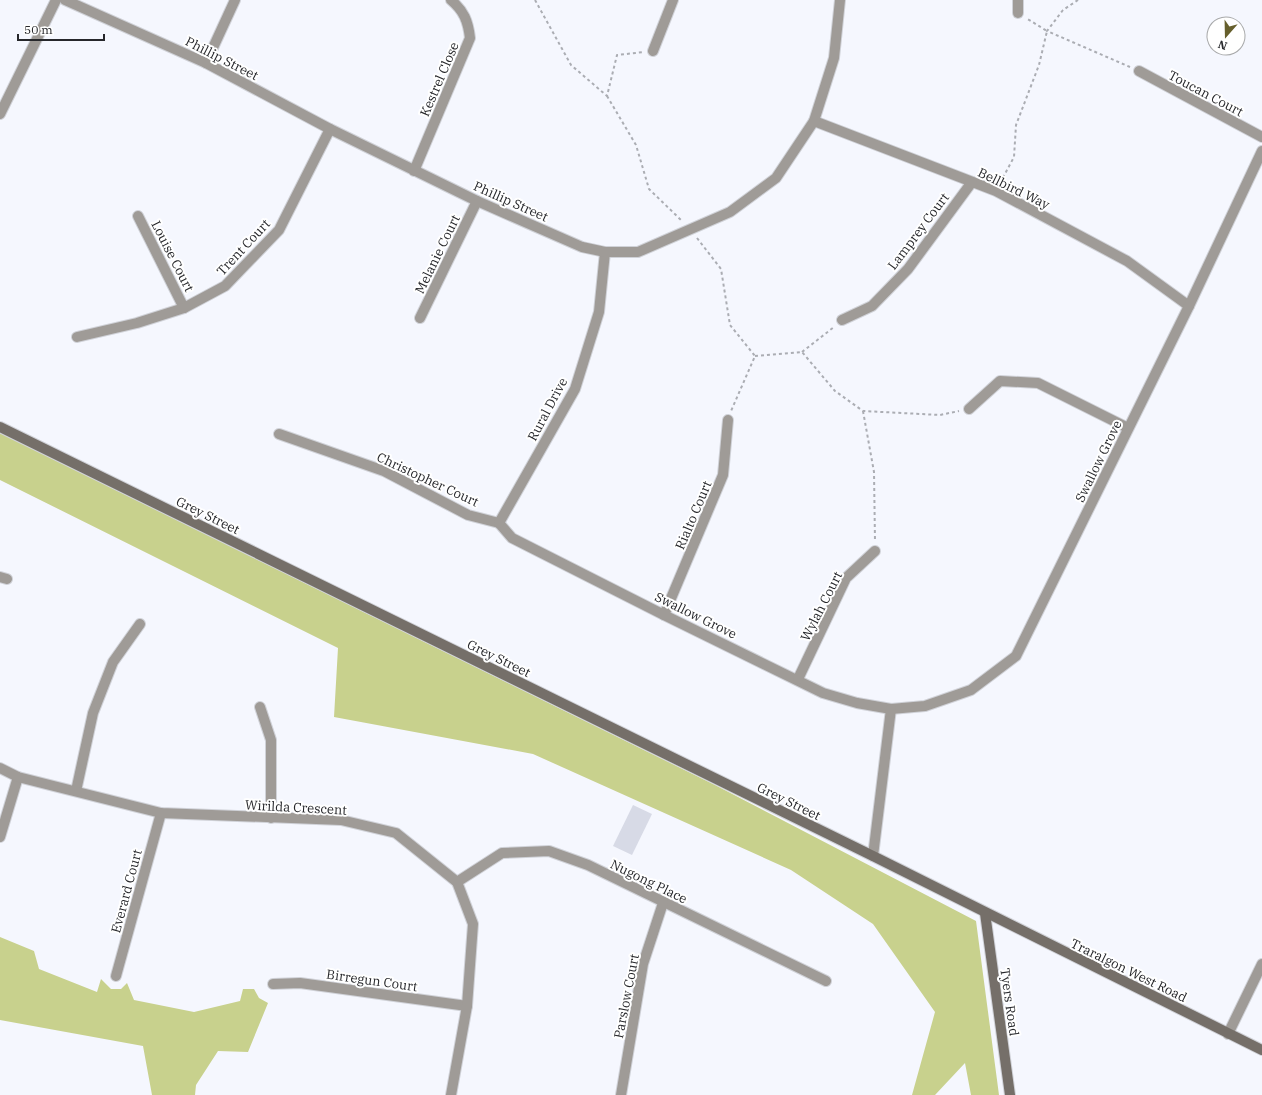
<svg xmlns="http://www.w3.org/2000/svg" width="1262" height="1095" viewBox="0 0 1262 1095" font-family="'IBM Plex Serif',serif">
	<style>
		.green { fill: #c8d18d }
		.building { fill: #d7dae6 }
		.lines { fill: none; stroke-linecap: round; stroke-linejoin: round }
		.minor-casing { stroke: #d0d2d8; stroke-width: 12 }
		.tertiary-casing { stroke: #d0d2d8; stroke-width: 12 }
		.secondary-casing { stroke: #d0d2d8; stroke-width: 12 }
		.path { stroke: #abadb3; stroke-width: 2; stroke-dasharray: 3 3; stroke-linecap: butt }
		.minor { stroke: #9f9b97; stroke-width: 10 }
		.tertiary { stroke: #9f9b97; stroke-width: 10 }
		.secondary { stroke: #756f69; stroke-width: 10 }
		.labels { text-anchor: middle; stroke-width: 4; stroke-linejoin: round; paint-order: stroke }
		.street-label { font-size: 13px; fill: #26272b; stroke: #fff }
	</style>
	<rect width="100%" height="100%" fill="#f5f7fe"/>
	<g class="green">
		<path d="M0,433L715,785L976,921L999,1095H971L965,1063L935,1095H912L935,1012L873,924L791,870L533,754L334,717L338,648L0,480Z"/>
		<path d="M0,937L34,951L39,969L97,992L101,979L111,989H121L127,983L134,1000L194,1012L240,1001L243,989H254L259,998L268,1003L248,1052L218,1051L196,1085L195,1095H152L143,1046L0,1020Z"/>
	</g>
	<path class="building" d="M633,805L652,814L632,855L613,846Z"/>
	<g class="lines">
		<g class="minor-casing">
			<g id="minor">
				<path d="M1018,13V0"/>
				<path d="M653,51L673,0"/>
				<path d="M206,63L235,0"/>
				<path d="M1139,71L1262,137"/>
				<path d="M0,114L56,0"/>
				<path d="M814,121L996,191L1127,261L1189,306"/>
				<path d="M414,171L470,38C468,21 464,11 451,0"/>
				<path d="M138,216L184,308"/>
				<path d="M420,318L477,201"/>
				<path d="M842,320L872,306L908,269L972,182"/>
				<path d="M77,337L137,323L184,308L225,286L279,230L330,129"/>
				<path d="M969,409L1000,381L1038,383L1128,428"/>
				<path d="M279,434L384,471L468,515L499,523"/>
				<path d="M499,523L512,538L664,615L823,693L857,703L891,709L925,706L971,690L1016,656L1189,306L1262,151"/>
				<path d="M499,523L575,389L599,312L605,252"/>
				<path d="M0,577L7,579"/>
				<path d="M664,615L723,475L728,420"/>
				<path d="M798,679L846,578L875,551"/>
				<path d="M260,707L271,740V818"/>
				<path d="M76,791L93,713L113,662L140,624"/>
				<path d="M0,837L18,777"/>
				<path d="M873,856L891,709"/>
				<path d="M457,882L502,853L549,851L588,865L826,981"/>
				<path d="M116,976L161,813"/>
				<path d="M273,984L300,983L467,1006"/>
				<path d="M1228,1034L1262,964"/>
				<path d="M621,1095L643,964L663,903"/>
			</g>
		</g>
		<g class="tertiary-casing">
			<g id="tertiary">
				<path d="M65,0L206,63L330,129L477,201L582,247L605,252H638L730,212L776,178L814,121L834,58L840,0"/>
				<path d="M0,768L18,777L161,813L341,820L396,833L457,882L473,924L467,1006L451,1095"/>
			</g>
		</g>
		<g class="secondary-casing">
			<g id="secondary">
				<path d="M0,427L873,856L1262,1050"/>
				<path d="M985,913L1010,1095"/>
			</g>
		</g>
		<g class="path">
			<path d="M535,0L571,65L607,96L617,55L644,52"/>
			<path d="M1078,0L1063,10L1047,31L1130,67"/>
			<path d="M607,96L636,145L649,189L682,221"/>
			<path d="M1000,183L1014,157L1016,125L1039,65L1047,31L1026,18"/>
			<path d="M697,238L721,269L730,325L755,356L731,411"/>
			<path d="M802,352L834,327"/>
			<path d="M755,356L802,352L835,391L863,411L940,415L959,411"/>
			<path d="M863,411L874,472L875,541"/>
		</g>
		<use href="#minor" class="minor"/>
		<use href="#tertiary" class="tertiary"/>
		<use href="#secondary" class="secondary"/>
	</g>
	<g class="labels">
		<g class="street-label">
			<text transform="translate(222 58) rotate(27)" y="5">Phillip Street</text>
			<text transform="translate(439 79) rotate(-67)" y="5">Kestrel Close</text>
			<text transform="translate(1206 93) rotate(28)" y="5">Toucan Court</text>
			<text transform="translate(1014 188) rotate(26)" y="5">Bellbird Way</text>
			<text transform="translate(511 201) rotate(24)" y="5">Phillip Street</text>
			<text transform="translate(918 231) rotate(-53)" y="5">Lamprey Court</text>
			<text transform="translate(243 247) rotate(-47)" y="5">Trent Court</text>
			<text transform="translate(437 254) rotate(-64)" y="5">Melanie Court</text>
			<text transform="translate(173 256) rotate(63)" y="5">Louise Court</text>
			<text transform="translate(547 409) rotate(-62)" y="5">Rural Drive</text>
			<text transform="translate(1098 461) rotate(-64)" y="5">Swallow Grove</text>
			<text transform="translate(428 479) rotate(25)" y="5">Christopher Court</text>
			<text transform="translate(208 515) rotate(26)" y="5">Grey Street</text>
			<text transform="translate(693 515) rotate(-67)" y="5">Rialto Court</text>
			<text transform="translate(821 606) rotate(-63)" y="5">Wylah Court</text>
			<text transform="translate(696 615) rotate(26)" y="5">Swallow Grove</text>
			<text transform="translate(499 658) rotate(26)" y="5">Grey Street</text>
			<text transform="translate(789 801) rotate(26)" y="5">Grey Street</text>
			<text transform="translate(296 807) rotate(3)" y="5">Wirilda Crescent</text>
			<text transform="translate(649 881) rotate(26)" y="5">Nugong Place</text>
			<text transform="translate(126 891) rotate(-75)" y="5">Everard Court</text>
			<text transform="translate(1129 970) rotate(26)" y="5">Traralgon West Road</text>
			<text transform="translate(372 980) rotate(8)" y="5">Birregun Court</text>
			<text transform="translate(626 996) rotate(-79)" y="5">Parslow Court</text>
			<text transform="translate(1010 1002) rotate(82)" y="5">Tyers Road</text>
		</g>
	</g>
	<g transform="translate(1226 36) rotate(200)"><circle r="19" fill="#ffffff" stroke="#a8a9aa"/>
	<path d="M0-3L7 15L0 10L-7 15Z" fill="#665f2c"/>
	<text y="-6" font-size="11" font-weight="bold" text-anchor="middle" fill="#26272b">N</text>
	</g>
	<path d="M18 34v6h86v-6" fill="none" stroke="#26272b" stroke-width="2"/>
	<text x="24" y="34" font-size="12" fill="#26272b" stroke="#ffffff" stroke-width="3" paint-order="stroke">50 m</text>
</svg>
